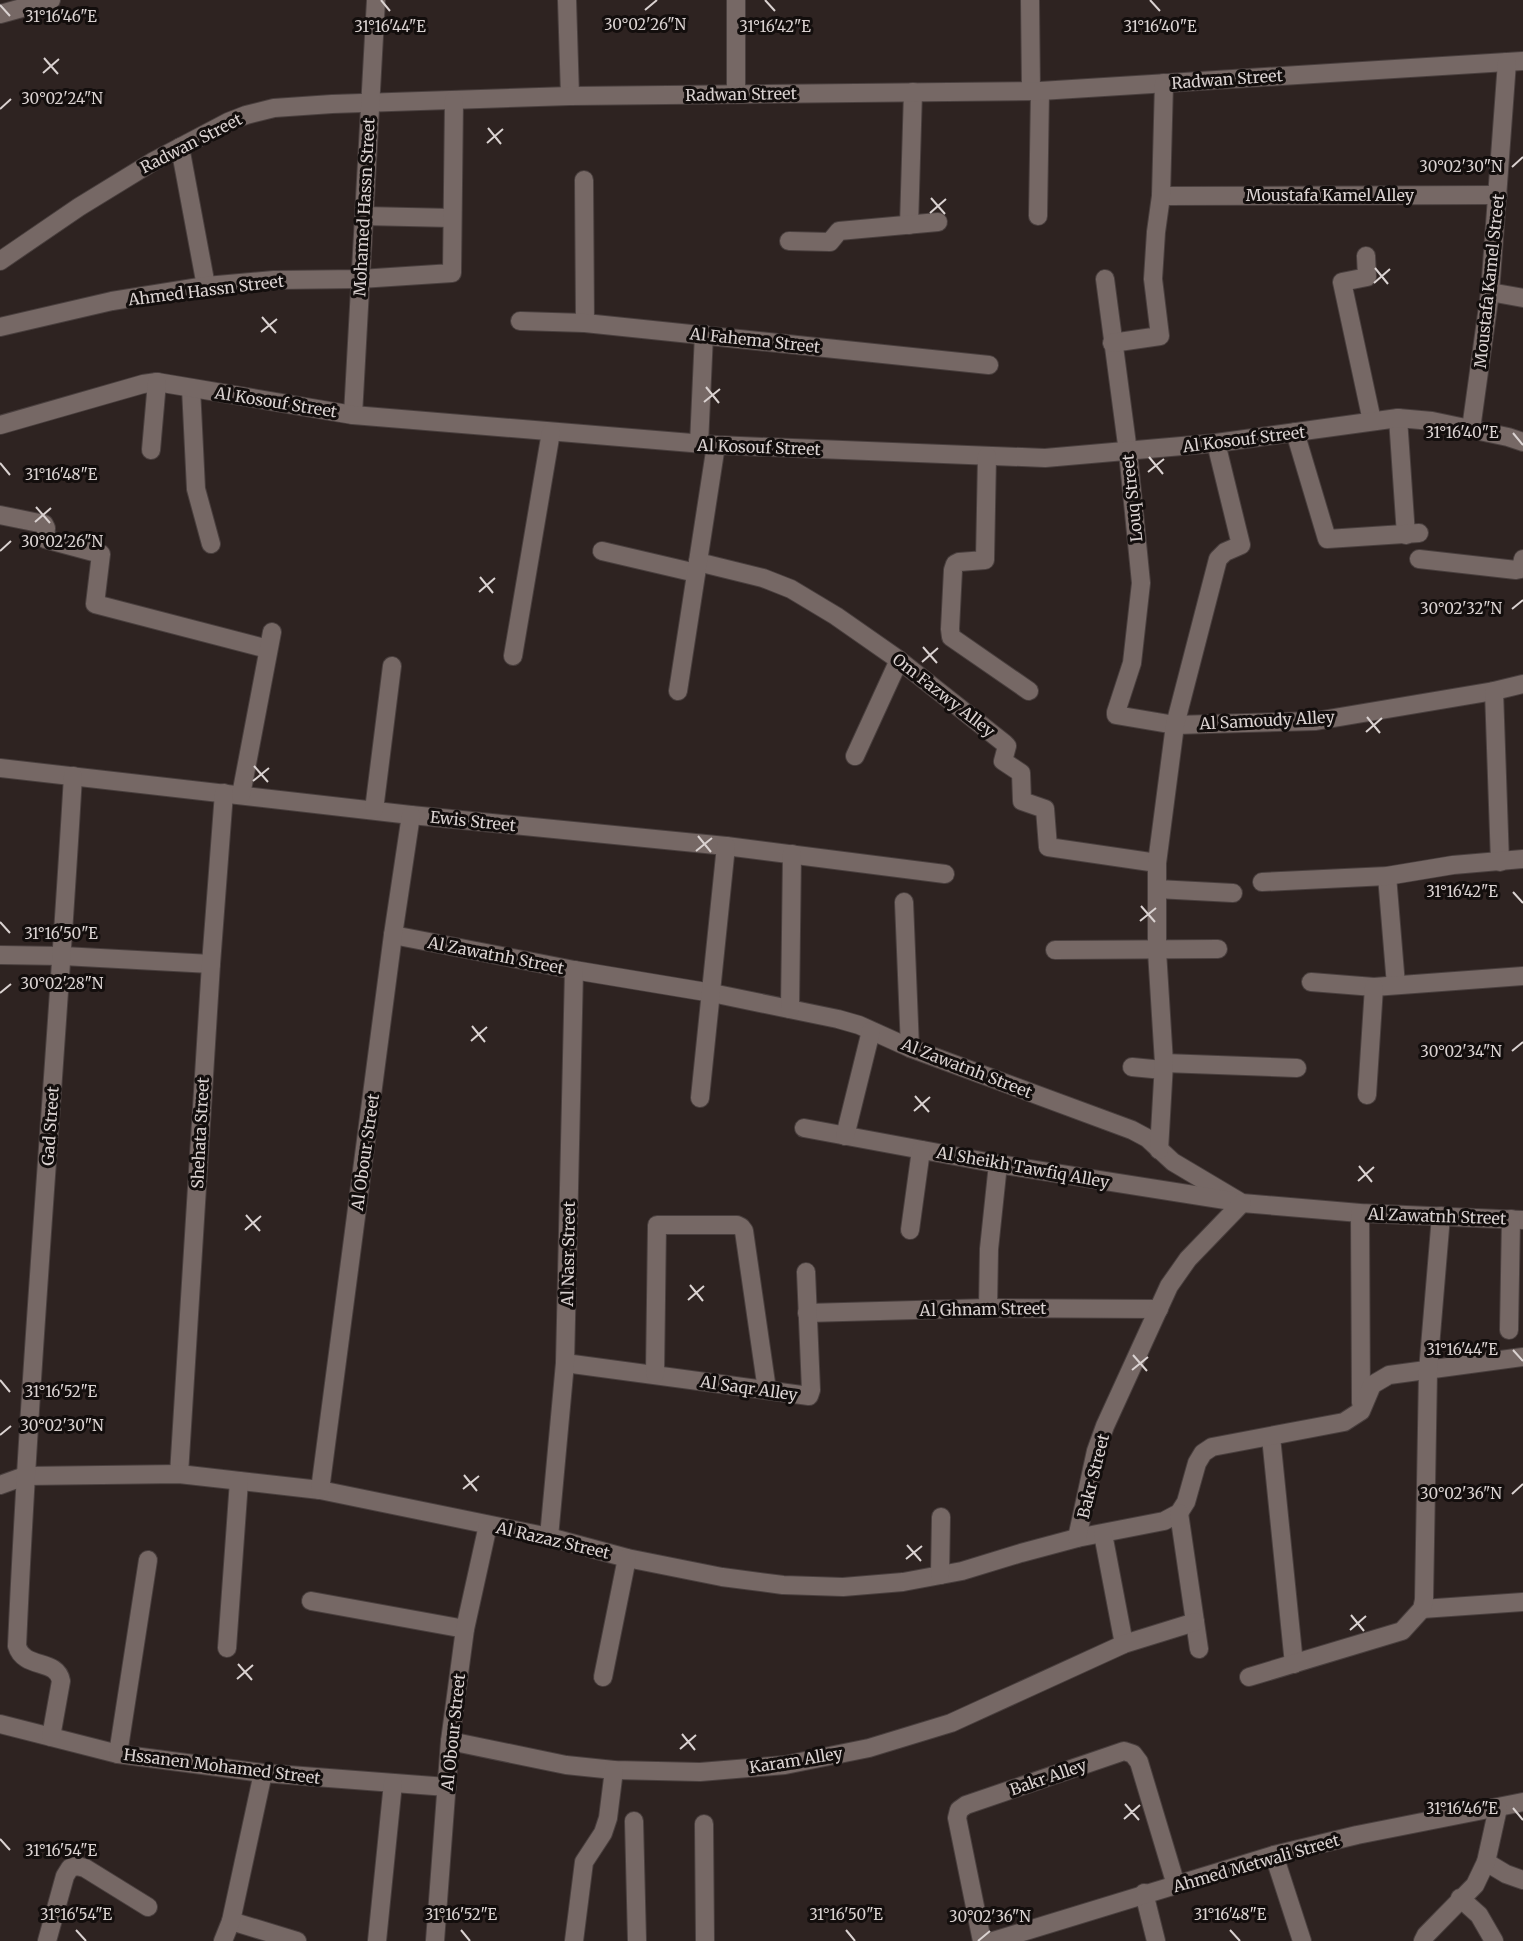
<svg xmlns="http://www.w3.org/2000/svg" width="1523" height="1941" viewBox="0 0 1523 1941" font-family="Merriweather,serif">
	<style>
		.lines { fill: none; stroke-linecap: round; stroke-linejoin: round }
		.street-casing { stroke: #493f3e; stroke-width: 20 }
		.street { stroke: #766865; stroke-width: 18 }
		.ticks { fill: none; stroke: #dad2d1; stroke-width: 2 }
		.labels { text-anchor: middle; stroke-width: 6; stroke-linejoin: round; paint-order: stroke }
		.street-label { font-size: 16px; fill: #dad2d1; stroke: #130e0d }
		.ticks-label { font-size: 15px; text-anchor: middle; fill: #dad2d1; stroke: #130e0d; stroke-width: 6; stroke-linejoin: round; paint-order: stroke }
	</style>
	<rect width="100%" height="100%" fill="#2e2321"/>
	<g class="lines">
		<g class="street-casing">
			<g id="street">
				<path d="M567,0L570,96"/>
				<path d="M1030,0L1031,91"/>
				<path d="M0,14L51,0"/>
				<path d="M736,94V0"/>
				<path d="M180,147L206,286"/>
				<path d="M584,180L585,323"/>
				<path d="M1161,196L1498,195"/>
				<path d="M364,216L452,218"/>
				<path d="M1038,216L1040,91"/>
				<path d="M909,225L913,92"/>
				<path d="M789,241L830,242L839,231L938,222"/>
				<path d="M1366,256L1367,277L1342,282L1372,421"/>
				<path d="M0,261L79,207L154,161L228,122L246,115L274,108L332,104L570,96L1040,91L1523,61"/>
				<path d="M1105,279L1128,452L1141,583L1132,663L1116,712V715L1175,725L1316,721L1494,691L1523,684"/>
				<path d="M1490,292L1523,298"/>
				<path d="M520,321L585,323L989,365"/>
				<path d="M0,327L112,301L206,286L274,280L360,279L452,273L454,100"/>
				<path d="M1112,343L1160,336L1153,279L1156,232L1161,196L1164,83"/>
				<path d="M191,388L196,489L211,544"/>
				<path d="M353,415L376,0"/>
				<path d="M1398,418L1406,535"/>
				<path d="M0,425L143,384L157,382L353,415L716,445L1045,458L1216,443L1398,418L1432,421L1508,437L1523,442"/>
				<path d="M1471,429L1490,292L1507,62"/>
				<path d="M1295,432L1327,539L1419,533"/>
				<path d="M699,444L704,334"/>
				<path d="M151,450L157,382"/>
				<path d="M987,456L985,560L959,562L955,564L953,570L950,629L951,637L1029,691"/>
				<path d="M0,515L44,524L46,528L45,539L101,554L95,604L268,649"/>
				<path d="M602,551L696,573"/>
				<path d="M1419,559L1516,570L1521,569L1523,559"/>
				<path d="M698,562L763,578L791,589L836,616L899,660L1004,743L1007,746L1003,761L1021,773L1022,801L1045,809L1048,847L1157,863"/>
				<path d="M513,656L551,432"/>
				<path d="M678,691L716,445"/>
				<path d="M1494,691L1500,862"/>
				<path d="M855,756L899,660"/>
				<path d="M0,768L411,815L726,846L945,874"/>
				<path d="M241,795L272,632"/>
				<path d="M374,810L392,666"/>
				<path d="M1387,876L1396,985"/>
				<path d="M1262,882L1387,876L1453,865L1523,859"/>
				<path d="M1157,889L1233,893"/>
				<path d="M904,902L910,1048"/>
				<path d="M393,935L574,970L712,993L838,1019L859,1025L910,1048L1132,1130L1147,1138L1173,1162L1242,1203L1360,1213L1523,1220"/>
				<path d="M1055,950L1218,949"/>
				<path d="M0,955L63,956L211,964"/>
				<path d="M1311,982L1374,987L1523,976"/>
				<path d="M790,1009L792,854"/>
				<path d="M1164,1063L1297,1068"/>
				<path d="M1132,1067L1163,1070"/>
				<path d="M1367,1095L1374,987"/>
				<path d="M700,1098L726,846"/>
				<path d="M804,1128L998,1164L1232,1201"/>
				<path d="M845,1136L871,1031"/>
				<path d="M1159,1150L1164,1063L1157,951V863L1175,725L1218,559L1225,552L1241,545L1216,443"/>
				<path d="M1360,1213L1361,1403"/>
				<path d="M910,1230L921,1150"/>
				<path d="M988,1308L989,1249L998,1164"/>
				<path d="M807,1313L988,1308L1159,1309"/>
				<path d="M1509,1330L1511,1219"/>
				<path d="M565,1363L809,1396L811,1390L806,1272"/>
				<path d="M655,1374L657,1225H737L741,1227L744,1231L767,1390"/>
				<path d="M1271,1437L1294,1664"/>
				<path d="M179,1474L211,964L224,793"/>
				<path d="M0,1485L25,1476L179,1474L320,1490L549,1537L627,1558L722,1577L783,1585L843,1587L903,1582L962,1571L1021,1553L1077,1538L1164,1521L1179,1513L1186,1502L1197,1463L1203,1453L1212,1447L1344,1422L1361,1411L1372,1385L1389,1375L1523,1357"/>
				<path d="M320,1490L393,935L411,815"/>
				<path d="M1179,1513L1199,1649"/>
				<path d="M1103,1534L1124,1644"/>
				<path d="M549,1537L565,1363L574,970"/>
				<path d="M1077,1538L1096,1451L1105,1426L1169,1286L1188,1259L1242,1203"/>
				<path d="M940,1575L941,1517"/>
				<path d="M311,1601L465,1629"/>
				<path d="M1422,1609L1523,1602"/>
				<path d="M227,1648L239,1481"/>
				<path d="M603,1677L627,1558"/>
				<path d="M1249,1677L1402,1631L1422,1609L1424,1600L1428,1371L1441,1216"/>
				<path d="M0,1724L118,1754L263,1773L447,1787"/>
				<path d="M51,1737L61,1681C57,1658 24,1670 17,1646C30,1356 56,1066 73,776"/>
				<path d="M450,1741L566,1765L614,1770L700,1772L785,1765L869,1748L951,1723L1124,1644L1195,1622"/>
				<path d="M118,1754L148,1560"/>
				<path d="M634,1821L637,1941"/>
				<path d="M704,1824L705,1941"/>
				<path d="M1274,1855L1302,1941"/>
				<path d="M1486,1862L1506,1874L1523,1880"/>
				<path d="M1144,1893L1156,1941"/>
				<path d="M1460,1898L1479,1915L1494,1941"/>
				<path d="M231,1921L297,1941"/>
				<path d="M47,1941L65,1876L70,1868L77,1866L85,1868L148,1907"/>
				<path d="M223,1941L231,1921L263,1773"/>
				<path d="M377,1941L393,1783"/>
				<path d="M435,1941L450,1741L465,1629L488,1525"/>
				<path d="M574,1941L584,1862L603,1833L608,1818L614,1770"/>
				<path d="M982,1941L957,1818L959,1810L966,1805L1124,1751L1133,1754L1139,1762L1176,1885"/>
				<path d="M993,1941L1274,1855L1357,1835L1523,1802"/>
				<path d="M1423,1941L1426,1935L1475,1885L1486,1862L1498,1808"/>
			</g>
		</g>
		<use href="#street" class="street"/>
	</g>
	<path class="ticks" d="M381,0L390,11M765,0L775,11M1150,0L1160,11M0,5L10,16M645,10L657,0M44,58L58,74M43,73L59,59M0,109L11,99M488,128L501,144M487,143L503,129M1512,167L1523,157M931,198L945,214M930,213L946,199M1375,268L1388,284M1374,283L1390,269M262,317L276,333M261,332L277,319M706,387L719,403M704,402L720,389M1513,433L1523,445M1149,457L1163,474M0,463L10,475M1148,472L1164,459M36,507L50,523M35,522L51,508M0,551L11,541M480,577L493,593M479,592L495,578M1512,609L1523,600M923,647L937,663M922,662L938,648M1367,717L1380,733M1366,732L1382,718M254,766L268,782M253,781L269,768M698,836L711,852M696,851L712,838M1513,892L1523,903M1141,906L1155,922M1140,921L1156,908M0,922L10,933M0,993L11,984M472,1026L485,1042M471,1041L487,1027M1512,1051L1523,1042M915,1096L929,1112M914,1111L930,1097M1359,1166L1372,1182M1358,1181L1374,1167M246,1215L260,1231M245,1230L261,1216M690,1285L703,1301M688,1300L704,1286M1513,1350L1523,1361M1133,1355L1147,1371M1132,1370L1148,1357M0,1380L10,1392M0,1435L11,1426M464,1475L477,1491M463,1489L479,1476M1512,1494L1523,1484M907,1545L921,1561M906,1559L922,1546M1351,1615L1364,1631M1350,1630L1366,1616M238,1664L252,1680M237,1679L253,1665M682,1734L695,1750M680,1749L696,1735M1125,1804L1139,1820M1513,1808L1523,1820M1124,1819L1140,1805M0,1839L10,1850M76,1930L86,1941M461,1930L470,1941M846,1930L855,1941M1230,1930L1240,1941M978,1941L990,1931"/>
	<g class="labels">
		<g class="street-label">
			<text transform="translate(1227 79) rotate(-4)" y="6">Radwan Street</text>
			<text transform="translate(741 94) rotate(-1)" y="6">Radwan Street</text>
			<text transform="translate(191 143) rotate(-27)" y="6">Radwan Street</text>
			<text x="1330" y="201">Moustafa Kamel Alley</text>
			<text transform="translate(364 207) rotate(-87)" y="6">Mohamed Hassn Street</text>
			<text transform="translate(1489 281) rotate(-84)" y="6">Moustafa Kamel Street</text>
			<text transform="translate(206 290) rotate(-7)" y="6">Ahmed Hassn Street</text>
			<text transform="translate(755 340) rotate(6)" y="6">Al Fahema Street</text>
			<text transform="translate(276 402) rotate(9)" y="6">Al Kosouf Street</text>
			<text transform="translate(1244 439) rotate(-7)" y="6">Al Kosouf Street</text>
			<text transform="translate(759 447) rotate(2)" y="6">Al Kosouf Street</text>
			<text transform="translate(1132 498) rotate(-96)" y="6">Louq Street</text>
			<text transform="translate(944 695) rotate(38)" y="6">Om Fazwy Alley</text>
			<text transform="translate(1267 720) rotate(-3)" y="6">Al Samoudy Alley</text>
			<text transform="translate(473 821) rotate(6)" y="6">Ewis Street</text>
			<text transform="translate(496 955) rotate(11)" y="6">Al Zawatnh Street</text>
			<text transform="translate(967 1068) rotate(21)" y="6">Al Zawatnh Street</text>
			<text transform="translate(50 1126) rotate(-86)" y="6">Gad Street</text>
			<text transform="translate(200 1133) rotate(-87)" y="6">Shehata Street</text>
			<text transform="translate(365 1152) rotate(-82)" y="6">Al Obour Street</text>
			<text transform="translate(1023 1167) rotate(10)" y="6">Al Sheikh Tawfiq Alley</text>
			<text transform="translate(1437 1216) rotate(2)" y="6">Al Zawatnh Street</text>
			<text transform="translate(568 1254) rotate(-89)" y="6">Al Nasr Street</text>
			<text transform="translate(983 1309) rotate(-1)" y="6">Al Ghnam Street</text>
			<text transform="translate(749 1388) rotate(8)" y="6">Al Saqr Alley</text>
			<text transform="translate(1093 1476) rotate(-76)" y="6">Bakr Street</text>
			<text transform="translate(553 1540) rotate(13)" y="6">Al Razaz Street</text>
			<text transform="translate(453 1732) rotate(-84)" y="6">Al Obour Street</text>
			<text transform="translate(796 1760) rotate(-9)" y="6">Karam Alley</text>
			<text transform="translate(222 1766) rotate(7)" y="6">Hssanen Mohamed Street</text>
			<text transform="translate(1048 1777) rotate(-19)" y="6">Bakr Alley</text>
			<text transform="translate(1256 1863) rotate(-16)" y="6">Ahmed Metwali Street</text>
		</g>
	</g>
	<g class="ticks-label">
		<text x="61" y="22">31°16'46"E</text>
		<text x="645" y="30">30°02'26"N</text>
		<text x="390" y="32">31°16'44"E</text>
		<text x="1160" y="32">31°16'40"E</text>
		<text x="775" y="32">31°16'42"E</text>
		<text x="62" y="104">30°02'24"N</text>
		<text x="1461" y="172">30°02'30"N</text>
		<text x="1462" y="438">31°16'40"E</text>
		<text x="61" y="480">31°16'48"E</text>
		<text x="62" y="547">30°02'26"N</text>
		<text x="1461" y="614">30°02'32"N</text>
		<text x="1462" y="897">31°16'42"E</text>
		<text x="61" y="939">31°16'50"E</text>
		<text x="62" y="989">30°02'28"N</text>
		<text x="1461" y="1057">30°02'34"N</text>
		<text x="1462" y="1355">31°16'44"E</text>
		<text x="61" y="1397">31°16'52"E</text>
		<text x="62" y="1431">30°02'30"N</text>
		<text x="1461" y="1499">30°02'36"N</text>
		<text x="1462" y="1814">31°16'46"E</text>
		<text x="61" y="1856">31°16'54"E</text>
		<text x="76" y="1920">31°16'54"E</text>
		<text x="461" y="1920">31°16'52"E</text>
		<text x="846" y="1920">31°16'50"E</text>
		<text x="1230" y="1920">31°16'48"E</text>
		<text x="990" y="1922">30°02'36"N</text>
	</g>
</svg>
